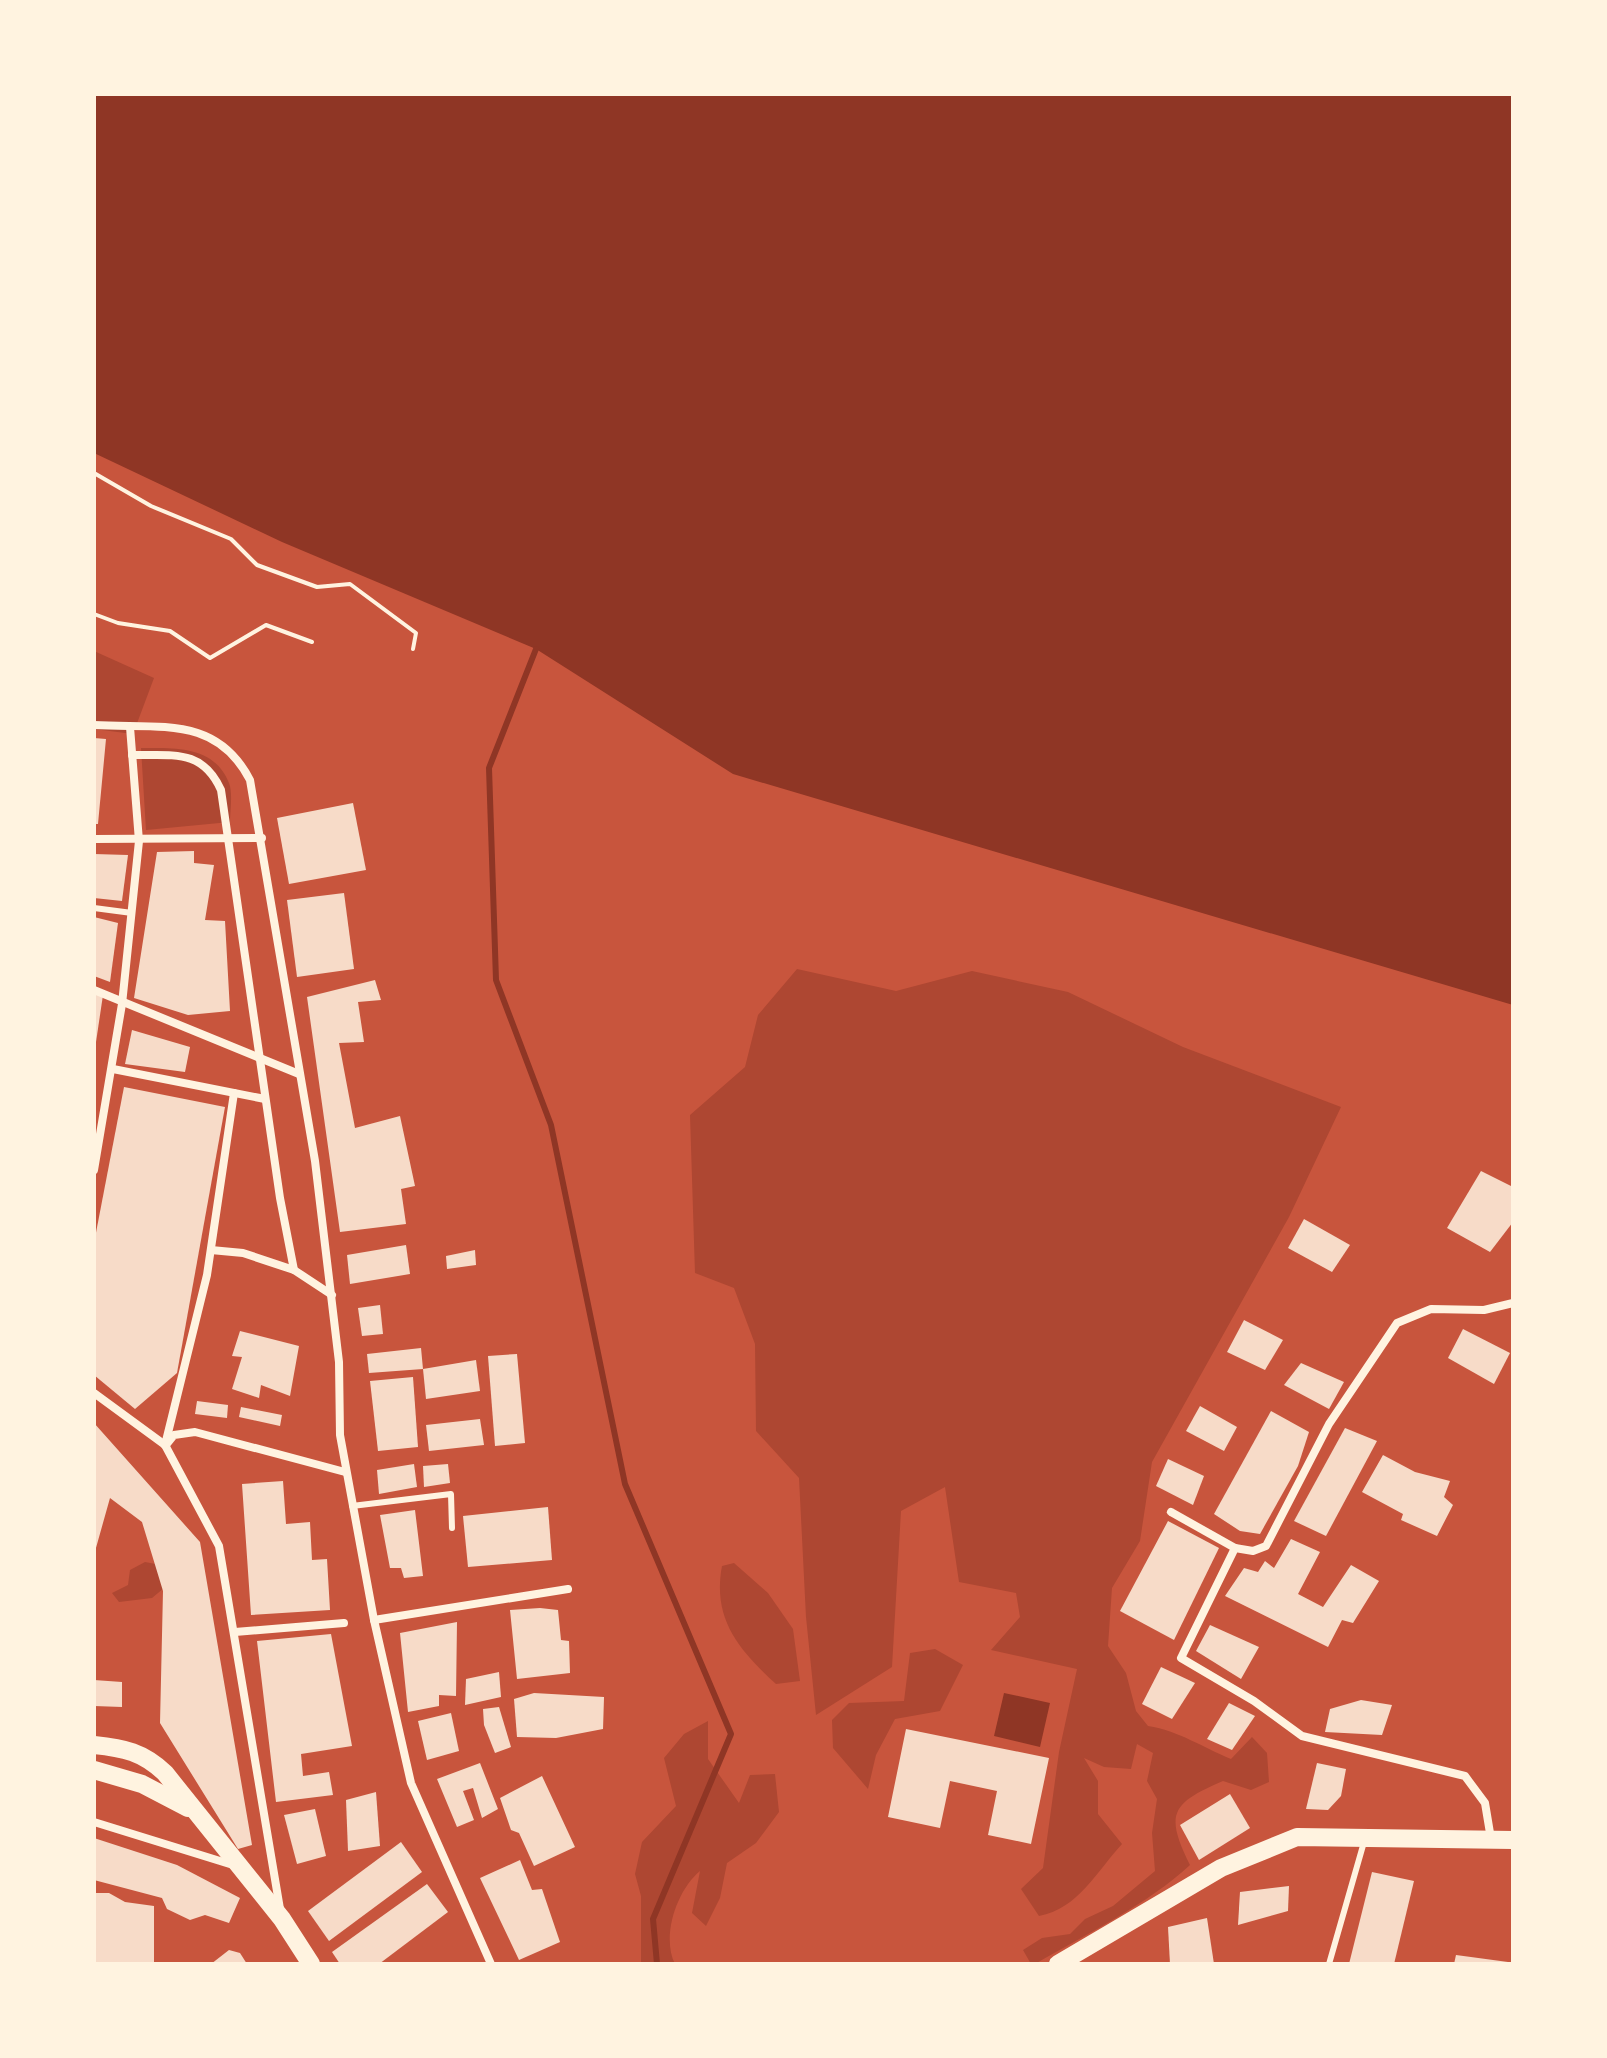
<svg xmlns="http://www.w3.org/2000/svg" width="1607" height="2058" viewBox="0 0 1607 2058" font-family="Manrope,sans-serif">
	<style>
		.green { fill: #ae4732 }
		.water { fill: #8f3625 }
		.lines { fill: none; stroke-linecap: round; stroke-linejoin: round }
		.stream { stroke: #8f3625; stroke-width: 6 }
		.building { fill: #f7dbc8 }
		.path { stroke: #fff3e0; stroke-width: 4 }
		.service { stroke: #fff3e0; stroke-width: 6 }
		.minor { stroke: #fff3e0; stroke-width: 8 }
		.primary { stroke: #fff3e0; stroke-width: 18 }
	</style>
	<rect width="100%" height="100%" fill="#c8553d"/>
	<g class="green">
		<path d="M94,651L154,678L133,734L94,729Z"/>
		<path d="M141,748C174,748 214,745 229,783C233,793 230,811 230,822L146,830Z"/>
		<path d="M797,969L896,991L972,971L1068,992L1183,1047L1341,1107L1289,1217L1152,1462L1140,1541L1112,1588L1108,1646L1126,1673L1136,1711L1148,1726C1179,1731 1202,1747 1231,1759L1252,1737L1267,1753L1269,1782L1251,1790L1223,1781C1172,1803 1164,1813 1190,1865C1148,1904 1085,1935 1035,1964H1031L1023,1950L1042,1938L1070,1934L1085,1919L1113,1906L1155,1871L1152,1833L1157,1799L1147,1781L1153,1753L1137,1744L1131,1769L1104,1767L1084,1758L1098,1781V1814L1122,1844C1097,1871 1078,1909 1039,1916L1021,1889L1043,1868L1059,1752L1077,1669L991,1650L1020,1617L1016,1593L959,1582L945,1487L901,1511L892,1667L816,1715L806,1617L799,1478L756,1431L755,1344L734,1288L695,1273L690,1115L745,1067L758,1015Z"/>
		<path d="M145,1562L166,1566L170,1583L152,1598L119,1602L112,1593L128,1585L130,1570Z"/>
		<path d="M734,1563L768,1593L793,1629L800,1681L776,1684C739,1650 712,1619 722,1566Z"/>
		<path d="M935,1649L963,1665L940,1711L895,1719L876,1755L868,1789L833,1748L832,1720L849,1703L904,1701L910,1653Z"/>
		<path d="M708,1721V1759L739,1803L750,1775L775,1774L779,1812L756,1843L727,1863L720,1898L706,1926L692,1913L700,1871C677,1890 661,1936 675,1964H641V1896L635,1874L642,1842L676,1806L664,1758L684,1734Z"/>
	</g>
	<g class="water">
		<path d="M94,94H1513V1005L733,774L536,649L282,542L94,453Z"/>
		<path d="M1004,1693L1050,1703L1040,1747L994,1736Z"/>
	</g>
	<g class="lines">
		<path class="stream" d="M536,649L489,768L496,980L551,1125L625,1484L731,1734L653,1919L657,1964"/>
	</g>
	<g class="building">
		<path d="M94,738L106,739L98,824H94Z"/>
		<path d="M353,803L366,870L289,884L277,818Z"/>
		<path d="M194,851V863L214,865L205,920L225,921L230,1011L188,1015L134,998L157,852Z"/>
		<path d="M94,854L128,855L122,901L94,898Z"/>
		<path d="M344,893L354,969L297,977L287,900Z"/>
		<path d="M94,917L118,923L110,982L94,976Z"/>
		<path d="M375,980L381,1000L358,1002L364,1042L339,1043L355,1128L400,1116L415,1186L401,1189L406,1224L340,1232L307,997Z"/>
		<path d="M94,992L103,995L96,1042H94Z"/>
		<path d="M132,1030L190,1047L185,1072L125,1064Z"/>
		<path d="M124,1087L225,1107L177,1373L135,1409L94,1375V1243Z"/>
		<path d="M1481,1171L1513,1187V1222L1490,1252L1447,1228Z"/>
		<path d="M1304,1219L1350,1245L1332,1272L1288,1248Z"/>
		<path d="M406,1245L410,1274L350,1284L347,1255Z"/>
		<path d="M475,1250L476,1265L447,1269L446,1256Z"/>
		<path d="M380,1305L383,1334L362,1336L358,1308Z"/>
		<path d="M1244,1320L1283,1340L1265,1370L1227,1352Z"/>
		<path d="M1463,1329L1510,1353L1494,1384L1448,1358Z"/>
		<path d="M240,1331L299,1346L290,1396L261,1385L259,1398L232,1389L242,1357L232,1356Z"/>
		<path d="M421,1348L423,1369L369,1373L367,1354Z"/>
		<path d="M517,1354L525,1443L495,1446L488,1356Z"/>
		<path d="M476,1360L480,1391L426,1399L423,1369Z"/>
		<path d="M1301,1363L1344,1382L1329,1409L1284,1385Z"/>
		<path d="M413,1377L418,1447L378,1451L370,1381Z"/>
		<path d="M197,1401L228,1405L227,1418L195,1414Z"/>
		<path d="M1200,1406L1237,1427L1224,1451L1186,1431Z"/>
		<path d="M241,1407L282,1415L280,1426L239,1417Z"/>
		<path d="M1271,1411L1309,1432L1298,1466L1260,1534L1240,1531L1214,1514Z"/>
		<path d="M480,1419L484,1445L429,1451L426,1425Z"/>
		<path d="M94,1423L200,1542L252,1845L238,1849L160,1723L163,1591L142,1522L110,1498L94,1555Z"/>
		<path d="M1345,1428L1377,1441L1326,1536L1294,1521Z"/>
		<path d="M1383,1455L1415,1472L1450,1481L1444,1497L1453,1505L1437,1536L1401,1520L1403,1514L1362,1492Z"/>
		<path d="M1168,1459L1204,1476L1193,1505L1156,1486Z"/>
		<path d="M414,1464L417,1487L379,1494L377,1470Z"/>
		<path d="M448,1464L450,1483L424,1487L423,1466Z"/>
		<path d="M283,1481L286,1524L310,1522L312,1560L327,1559L330,1610L251,1615L242,1484Z"/>
		<path d="M548,1507L552,1560L468,1567L463,1516Z"/>
		<path d="M415,1510L423,1576L404,1578L401,1568H390L380,1515Z"/>
		<path d="M1168,1521L1219,1548L1174,1640L1120,1611Z"/>
		<path d="M1291,1539L1320,1552L1298,1594L1323,1607L1351,1565L1379,1581L1353,1623L1342,1620L1328,1647L1225,1596L1244,1568L1258,1572L1265,1561L1274,1568Z"/>
		<path d="M540,1608L558,1610L561,1640L569,1641L570,1673L517,1679L510,1610Z"/>
		<path d="M457,1622L456,1696L439,1695V1706L408,1712L400,1633Z"/>
		<path d="M1210,1625L1259,1647L1241,1679L1196,1651Z"/>
		<path d="M331,1634L352,1746L301,1754L303,1776L329,1772L333,1795L276,1802L257,1641Z"/>
		<path d="M1161,1667L1195,1683L1172,1719L1142,1704Z"/>
		<path d="M499,1672L501,1697L465,1705L466,1679Z"/>
		<path d="M94,1680L122,1682V1707L94,1706Z"/>
		<path d="M534,1693L604,1697L603,1729L556,1738L517,1737L514,1699Z"/>
		<path d="M1361,1700L1392,1705L1382,1735L1325,1732L1330,1709Z"/>
		<path d="M1229,1703L1255,1716L1232,1750L1207,1739Z"/>
		<path d="M499,1707L511,1747L495,1753L484,1725L483,1709Z"/>
		<path d="M451,1713L459,1751L427,1760L418,1721Z"/>
		<path d="M906,1729L1049,1758L1031,1844L988,1835L997,1791L950,1781L940,1828L888,1817Z"/>
		<path d="M480,1763L498,1809L482,1818L473,1788L463,1791L474,1820L457,1827L437,1779Z"/>
		<path d="M1317,1763L1346,1769L1341,1796L1328,1810L1306,1809Z"/>
		<path d="M542,1776L575,1847L534,1866L519,1833L511,1830L500,1798Z"/>
		<path d="M376,1792L380,1846L348,1851L346,1800Z"/>
		<path d="M1230,1794L1250,1828L1199,1860L1180,1825Z"/>
		<path d="M315,1809L326,1856L297,1864L284,1815Z"/>
		<path d="M94,1838L177,1865L240,1898L229,1923L205,1915L190,1920L167,1909L162,1898L94,1880Z"/>
		<path d="M401,1842L422,1872L329,1941L308,1911Z"/>
		<path d="M520,1860L532,1890L542,1889L560,1942L519,1960L480,1878Z"/>
		<path d="M1372,1872L1414,1881L1394,1964H1349Z"/>
		<path d="M427,1884L448,1912L379,1964H340L332,1952Z"/>
		<path d="M1289,1886L1288,1911L1238,1925L1240,1892Z"/>
		<path d="M94,1893H109L125,1902L154,1906V1964H94Z"/>
		<path d="M1207,1918L1214,1964H1170L1168,1927Z"/>
		<path d="M229,1950L240,1953L247,1964H211Z"/>
		<path d="M1456,1955L1508,1962V1964H1454Z"/>
	</g>
	<g class="lines">
		<g class="path">
			<path d="M94,473L151,506L231,539L257,565L317,587L350,584L416,633L413,649"/>
			<path d="M94,614L118,623L170,631L210,658L266,625L312,642"/>
		</g>
		<g class="service">
			<path d="M94,908L132,913"/>
			<path d="M352,1506L451,1494L452,1528"/>
			<path d="M1329,1964L1364,1842"/>
		</g>
		<g class="minor">
			<path d="M94,725C157,729 216,714 250,780L315,1161L339,1362L340,1435L374,1620L411,1783L491,1964"/>
			<path d="M132,755C172,756 202,748 221,790L280,1198L294,1270L332,1295"/>
			<path d="M94,839L262,838"/>
			<path d="M94,990L299,1074"/>
			<path d="M113,1069L265,1099"/>
			<path d="M94,1170L122,1004L139,841L130,727"/>
			<path d="M211,1250L243,1253L294,1270"/>
			<path d="M94,1393L165,1445L219,1546L280,1909"/>
			<path d="M165,1445L207,1275L234,1093"/>
			<path d="M166,1445L174,1435L195,1432L345,1472"/>
			<path d="M1171,1512L1235,1548"/>
			<path d="M374,1620L568,1589"/>
			<path d="M235,1632L344,1623"/>
			<path d="M94,1822L233,1865"/>
			<path d="M1491,1839L1485,1803L1465,1776L1302,1736L1254,1701L1181,1658L1235,1548L1253,1551L1266,1546L1329,1424L1397,1323L1431,1309L1484,1310L1513,1303"/>
		</g>
		<g class="primary">
			<path d="M94,1745C124,1748 143,1752 165,1773L282,1919L311,1964"/>
			<path d="M94,1770L142,1784L188,1808"/>
			<path d="M1058,1964L1221,1868L1297,1837L1513,1840"/>
		</g>
	</g>
	<rect width="1607" height="2058" fill="none" stroke="#fff3e0" stroke-width="192"/>
</svg>
